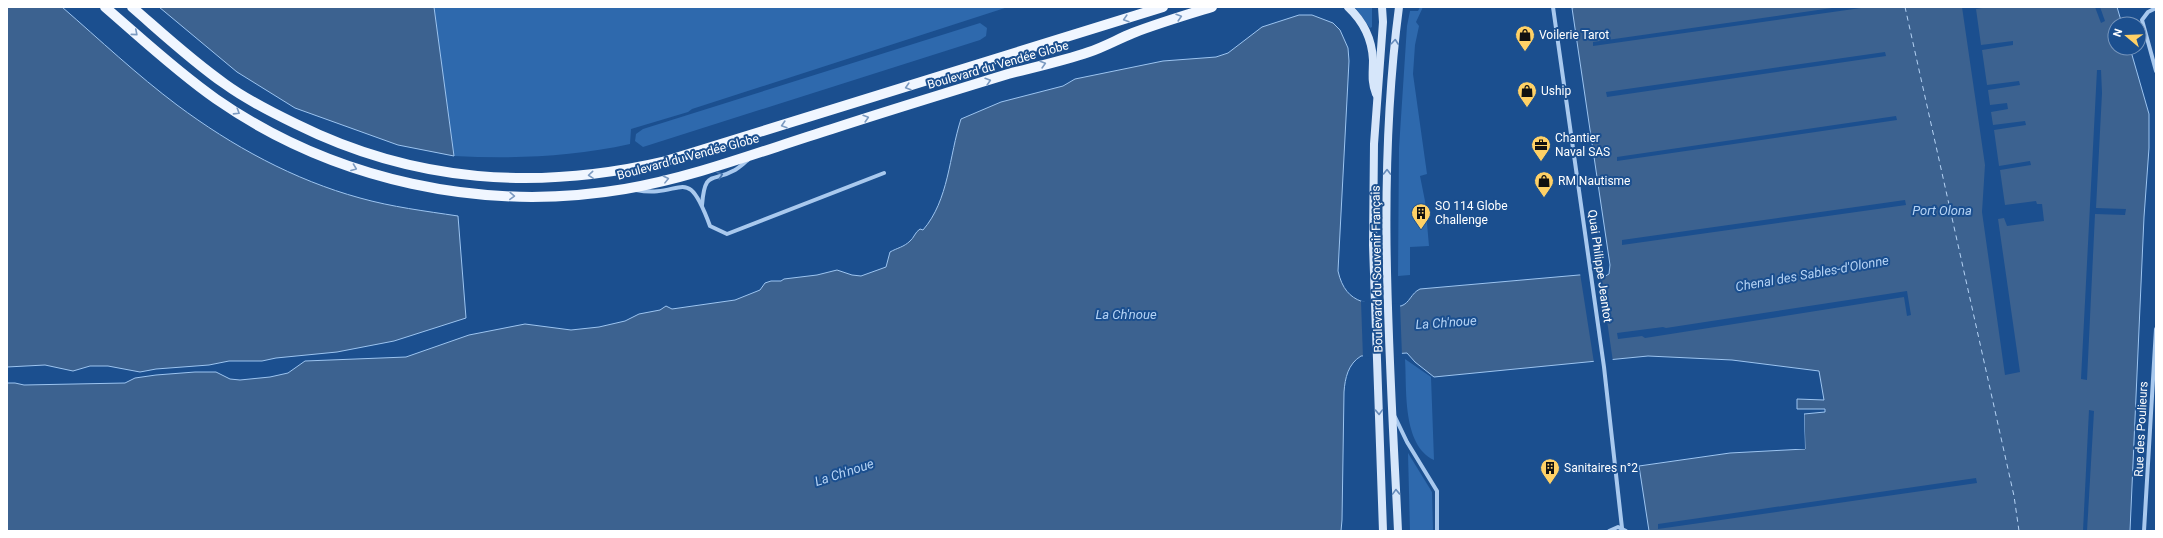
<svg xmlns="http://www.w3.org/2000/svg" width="2163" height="538" viewBox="0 0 2163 538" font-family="Roboto,sans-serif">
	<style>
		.green { fill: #2e69ad }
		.water { fill: #3c6290; stroke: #9cc4f0 }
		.pier { fill: #1b4f8f }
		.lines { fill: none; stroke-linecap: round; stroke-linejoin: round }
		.ferry { stroke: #b5d3f5; stroke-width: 1; stroke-dasharray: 5 4; stroke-linecap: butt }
		.minor { stroke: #a9c9ee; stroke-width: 4 }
		.secondary { stroke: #d6e6fa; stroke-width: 8 }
		.primary { stroke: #f0f6ff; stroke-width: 10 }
		.oneway { stroke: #7b9ac1 }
		.oneway2 { stroke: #668bba }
		.oneway3 { stroke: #4674ac }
		.labels { text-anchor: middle; stroke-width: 4; stroke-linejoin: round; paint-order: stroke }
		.poi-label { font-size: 12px; fill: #fff; stroke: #1b4f8f; text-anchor: start }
		.street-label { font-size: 12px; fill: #fff; stroke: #1b4f8f }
		.water-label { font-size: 13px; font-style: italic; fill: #b5d3f5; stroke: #1b4f8f }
	</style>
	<rect width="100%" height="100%" fill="#1b4f8f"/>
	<g class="green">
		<path d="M434,7H1008L692,109L688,112L631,129L630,144C571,157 514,159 454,156Z"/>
		<path d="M1355,7L1372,8V27L1370,28Z"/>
		<path d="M1420,7H1423L1416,22L1419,26L1415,45L1413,74L1427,174L1420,176L1425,201L1429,246L1410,247V275L1398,276L1399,148L1407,26L1410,11H1418Z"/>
		<path d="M980,23L987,28L986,36L980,40L643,147L635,141L636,134L643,129Z"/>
		<path d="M1405,359L1431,377L1434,460C1402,445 1407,389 1405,359Z"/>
		<path d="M1408,453L1432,492L1433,531H1410Z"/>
	</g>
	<g class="water">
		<path d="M7,7H62C100,40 137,75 177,105C232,146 294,180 360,198C392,207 425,211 458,216L466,318L394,341L337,352L276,358L262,361H229L209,365L156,369L140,372L108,366H90L73,371L45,365L7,367Z"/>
		<path d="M159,7H434L454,156L398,145L295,108L237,72Z"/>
		<path d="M1576,7H2117L2122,24H2115V48H2130L2149,114V148L2144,217L2130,531H1649L1639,466L1730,453L1805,449L1804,414L1825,412V409H1797V399L1824,400L1819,371L1732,360L1648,356L1434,377L1415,362L1407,353L1361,356C1348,364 1345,378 1344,392L1342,520L1341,531H7V383H15L24,385L125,383L135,378L156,375L195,372H216L230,379L240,380L270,377L288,373L305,361L406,357L469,335L525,324L571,330L599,327L625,321L639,314L660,310L666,306L672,309L735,300L760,290L765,283L771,281H781L784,279L817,275L837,270L852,275L861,276L886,267L890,252C897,248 904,247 910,241C914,238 915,232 920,229L923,230C949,200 949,156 961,119L1001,102L1063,86L1075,79L1163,61L1216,57L1228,53L1262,27L1299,15H1312L1333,23L1340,30L1348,48L1349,61L1338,271C1346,307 1371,304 1401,306C1410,303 1411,293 1420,289L1579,275L1601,274L1602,278L1609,274L1610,265L1572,8Z"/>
	</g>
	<g class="pier">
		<path d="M1839,7H1868L1593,46V42Z"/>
		<path d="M1962,7H1989L1976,9L1981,45L2013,41V45L1982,50L1987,85L2019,81L2020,85L1988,90L1990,105L2007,103L2008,109L1991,112L1993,125L2025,121L2026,125L1994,130L1999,166L2030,161L2031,165L2000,170L2005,205L2036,201L2037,204H2042L2044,221L2007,226L2004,218L1998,219L2020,372L2005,375L1982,212L1985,165Z"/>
		<path d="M2095,7H2100L2105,21L2101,23Z"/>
		<path d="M1885,52L1886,56L1607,97L1606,92Z"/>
		<path d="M2097,70H2101L2102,93L2096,208L2126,209L2125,215L2095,214L2087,380L2081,379Z"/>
		<path d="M1896,116L1897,120L1617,161V157Z"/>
		<path d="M1905,200L1906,205L1622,245V240Z"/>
		<path d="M1600,272L1613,362L1594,363L1580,273Z"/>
		<path d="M1907,291L1911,315L1907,316L1904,297L1645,338L1642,336L1618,339L1617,333L1663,327L1666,328Z"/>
		<path d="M1361,301L1400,304L1402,356L1363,358Z"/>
		<path d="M2089,410L2094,411L2087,531H2083Z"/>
		<path d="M1802,414H1804L1805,449H1770L1803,447Z"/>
		<path d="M1976,478L1977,483L1658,529V524Z"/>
	</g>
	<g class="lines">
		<path class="ferry" d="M1905,7L2014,496L2019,531"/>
		<g class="minor">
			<path d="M1553,7L1604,367L1622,528"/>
			<path d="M2156,8L2148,12L2142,20L2156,71"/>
			<path d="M636,190C684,199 686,161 710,226L727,234L884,173"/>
			<path d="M702,205C705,169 712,183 735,170C740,167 744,163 748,160"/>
			<path d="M1395,417L1407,442L1437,491V531"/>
			<path d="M1609,531L1618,527L1626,531"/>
			<path d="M2144,531L2156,329"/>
		</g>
		<g class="secondary">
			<path d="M1348,7C1363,21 1372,39 1373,60C1373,72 1371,82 1376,94"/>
			<path d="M1382,7L1383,22L1374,144L1373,245L1383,531"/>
			<path d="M1398,531C1390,357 1376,181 1399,7"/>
		</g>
		<g class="primary">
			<path d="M105,7C141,38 176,71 216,99C334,181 484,213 625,189C695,177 764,150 832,129C890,110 949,92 1008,74C1035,67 1063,61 1089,52C1104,47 1118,39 1133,33C1159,23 1186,15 1212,7"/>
			<path d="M132,7C162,33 192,61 225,84C247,100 271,112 296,124C415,183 537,191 666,161L1163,7"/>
		</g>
	</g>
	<defs><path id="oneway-chevron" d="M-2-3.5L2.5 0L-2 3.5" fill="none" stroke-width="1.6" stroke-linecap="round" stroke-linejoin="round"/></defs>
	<g class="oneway">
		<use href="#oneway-chevron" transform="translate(1179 17) rotate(-17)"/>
		<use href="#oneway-chevron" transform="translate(1126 19) rotate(163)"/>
		<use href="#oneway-chevron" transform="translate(135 33) rotate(41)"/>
		<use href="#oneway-chevron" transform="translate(1043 64) rotate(-16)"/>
		<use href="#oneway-chevron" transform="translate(988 81) rotate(-17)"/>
		<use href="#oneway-chevron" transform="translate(908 87) rotate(163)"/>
		<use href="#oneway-chevron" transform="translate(237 112) rotate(32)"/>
		<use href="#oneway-chevron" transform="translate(866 118) rotate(-17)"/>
		<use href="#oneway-chevron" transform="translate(784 125) rotate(163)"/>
		<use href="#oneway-chevron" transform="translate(354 168) rotate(21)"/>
		<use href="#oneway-chevron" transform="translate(591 175) rotate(175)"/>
		<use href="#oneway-chevron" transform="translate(666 179) rotate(-14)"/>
		<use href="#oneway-chevron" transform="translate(512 196) rotate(2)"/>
	</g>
	<g class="oneway2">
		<use href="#oneway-chevron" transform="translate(1395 42) rotate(-85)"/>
		<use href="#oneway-chevron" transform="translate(1387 172) rotate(-89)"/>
		<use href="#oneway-chevron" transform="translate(1379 412) rotate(88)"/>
		<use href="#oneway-chevron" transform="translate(1396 492) rotate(-92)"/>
	</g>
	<use class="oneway3" href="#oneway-chevron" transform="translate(720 175) rotate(-18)"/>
	<defs>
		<g id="shop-pin" transform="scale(1)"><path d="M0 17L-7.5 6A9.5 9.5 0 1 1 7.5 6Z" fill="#ffd166" stroke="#1b4f8f"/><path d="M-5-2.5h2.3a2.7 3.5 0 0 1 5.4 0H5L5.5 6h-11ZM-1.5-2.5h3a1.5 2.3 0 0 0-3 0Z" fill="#111"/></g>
		<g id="office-pin" transform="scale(1)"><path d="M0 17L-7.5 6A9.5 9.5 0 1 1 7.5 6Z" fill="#ffd166" stroke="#1b4f8f"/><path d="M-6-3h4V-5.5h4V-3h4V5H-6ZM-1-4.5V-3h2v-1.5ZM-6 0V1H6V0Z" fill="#111"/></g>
		<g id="building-pin" transform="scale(1)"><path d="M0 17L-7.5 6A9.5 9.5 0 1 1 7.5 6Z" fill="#ffd166" stroke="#1b4f8f"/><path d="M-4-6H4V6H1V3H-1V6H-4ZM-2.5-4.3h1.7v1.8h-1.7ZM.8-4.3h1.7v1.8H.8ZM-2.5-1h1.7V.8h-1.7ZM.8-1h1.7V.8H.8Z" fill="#111"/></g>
	</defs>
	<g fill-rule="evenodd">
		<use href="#shop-pin" x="1525" y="35"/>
		<use href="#shop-pin" x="1527" y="91"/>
		<use href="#office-pin" x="1541" y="145"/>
		<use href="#shop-pin" x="1544" y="181"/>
		<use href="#building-pin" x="1421" y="213"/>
		<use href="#building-pin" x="1550" y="468"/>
	</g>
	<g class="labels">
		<g class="poi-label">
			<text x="1539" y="39">Voilerie Tarot</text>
			<text x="1541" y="95">Uship</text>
			<text x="1555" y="142">Chantier<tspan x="1555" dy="14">Naval SAS</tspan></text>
			<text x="1558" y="185">RM Nautisme</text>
			<text x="1435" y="210">SO 114 Globe<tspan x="1435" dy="14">Challenge</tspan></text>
			<text x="1564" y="472">Sanitaires n°2</text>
		</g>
		<g class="street-label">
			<text transform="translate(998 65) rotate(-16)" y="4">Boulevard du Vendée Globe</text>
			<text transform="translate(688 157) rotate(-15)" y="4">Boulevard du Vendée Globe</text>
			<text transform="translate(1600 266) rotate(82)" y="4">Quai Philippe Jeantot</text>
			<text transform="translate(1377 269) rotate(-91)" y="4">Boulevard du Souvenir Français</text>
			<text transform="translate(2141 429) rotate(-87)" y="4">Rue des Poulieurs</text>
		</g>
		<g class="water-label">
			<text x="1942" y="215">Port Olona</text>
			<text transform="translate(1812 273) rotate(-10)" y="5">Chenal des Sables-d'Olonne</text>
			<text x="1126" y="319">La Ch'noue</text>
			<text transform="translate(1446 322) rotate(-4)" y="5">La Ch'noue</text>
			<text transform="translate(844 472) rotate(-18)" y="5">La Ch'noue</text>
		</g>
	</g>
	<rect width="2163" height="538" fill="none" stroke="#ffffff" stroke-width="16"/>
	<g transform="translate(2127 36) rotate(289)"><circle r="19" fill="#1b4f8f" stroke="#7695bc"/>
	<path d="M0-3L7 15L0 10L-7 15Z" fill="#ffd166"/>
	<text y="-6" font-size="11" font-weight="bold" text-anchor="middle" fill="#ffffff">N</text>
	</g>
</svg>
